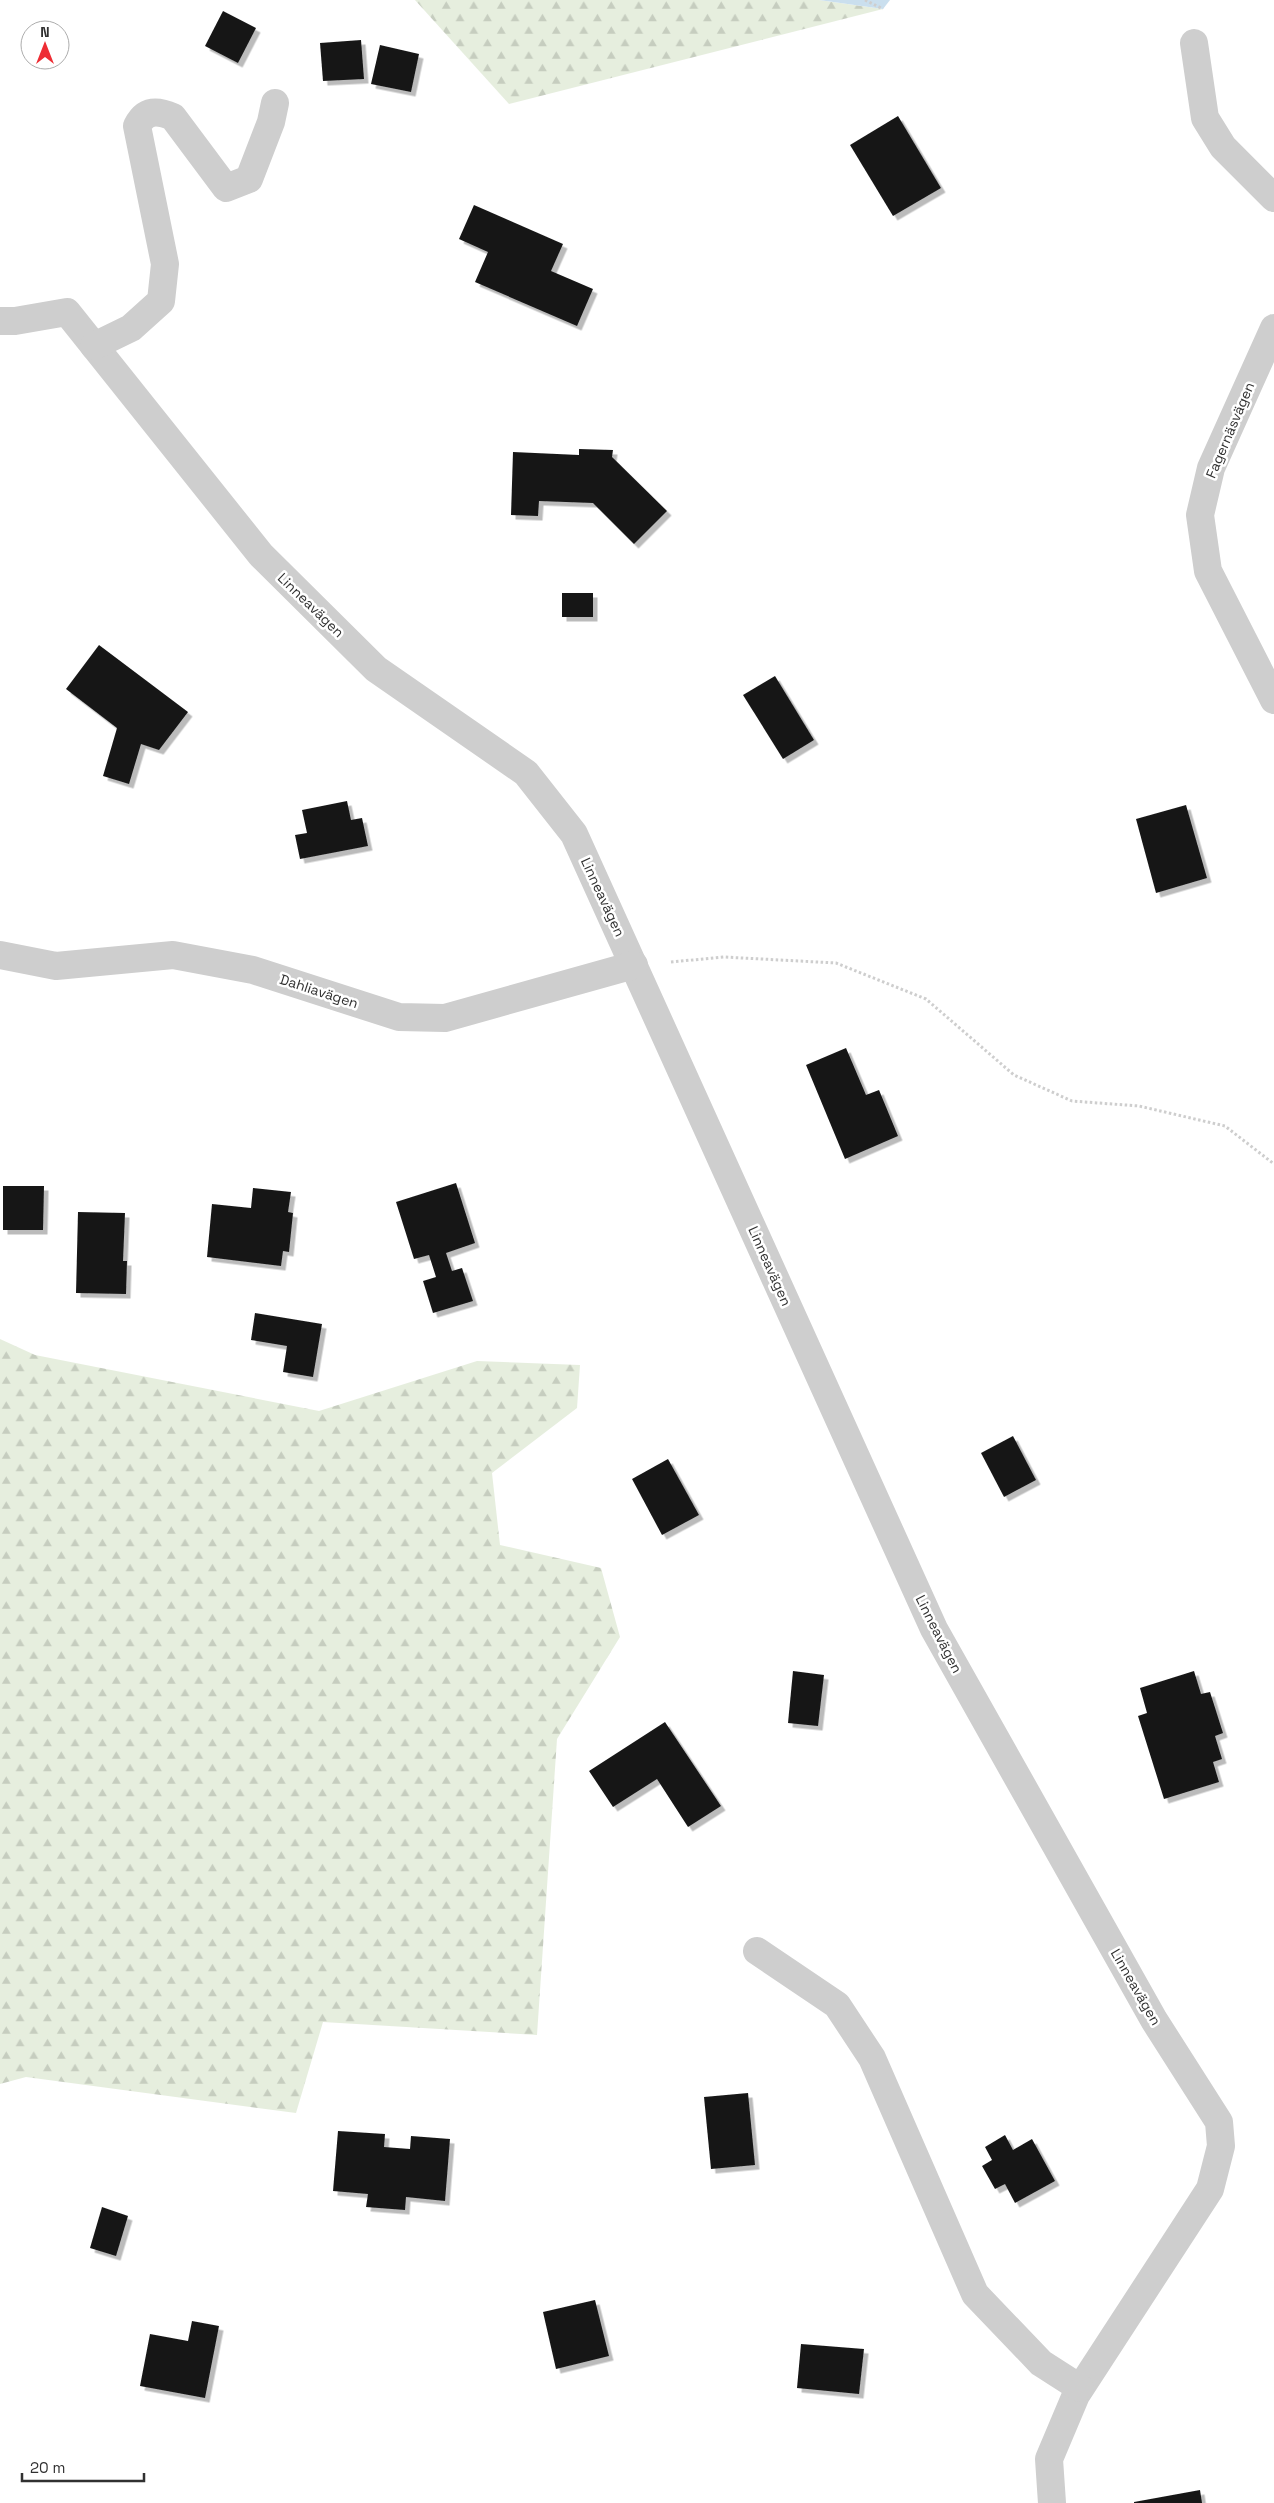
<svg xmlns="http://www.w3.org/2000/svg" width="1274" height="2503" viewBox="0 0 1274 2503" font-family="'Space Grotesk',sans-serif">
	<style>
		.forest { fill: url(#forest-firs) }
		.water { fill: #cadfee }
		.building { fill: #181818; filter: url(#shadow) }
		.lines { fill: none; stroke-linecap: round; stroke-linejoin: round }
		.path { stroke: #cecece; stroke-width: 3; stroke-dasharray: 2.5 2.5; stroke-linecap: butt }
		.minor { stroke: #cecece; stroke-width: 28 }
		.labels { text-anchor: middle; stroke-width: 5; stroke-linejoin: round; paint-order: stroke }
		.street-label { font-size: 14px; fill: #313131; stroke: #fff }
	</style>
	<defs>
		<pattern id="forest-firs" width="22" height="20" patternUnits="userSpaceOnUse" patternTransform="scale(1.25)"><rect width="22" height="20" fill="#e6eede"/><path d="M5 1l3.5 6h-7zM16 11l3.5 6h-7z" fill="#c6cdbf"/></pattern>
		<filter id="shadow"><feDropShadow dx="4.5" dy="4.5" stdDeviation="0" flood-color="#0004"/></filter>
	</defs>
	<rect width="100%" height="100%" fill="#fff"/>
	<g class="forest">
		<path d="M415,0H819L883,9L509,104Z"/>
		<path d="M0,1339L35,1355L319,1411L477,1361L580,1365L577,1408L492,1473L500,1545L601,1568L620,1637L557,1739L537,2035L323,2022L296,2113L26,2077L0,2084Z"/>
	</g>
	<path class="water" d="M819,0H890L883,9Z"/>
	<g class="building">
		<path d="M223,11L256,28L238,63L205,46Z"/>
		<path d="M361,40L364,79L323,81L320,43Z"/>
		<path d="M380,45L419,54L411,92L371,84Z"/>
		<path d="M898,116L941,188L893,216L850,145Z"/>
		<path d="M474,205L563,244L551,271L593,289L577,326L475,282L488,252L459,239Z"/>
		<path d="M579,449L613,450L612,457L667,511L634,544L593,503L539,501L538,516L511,515L513,452L579,455Z"/>
		<rect x="562" y="593" width="31" height="24"/>
		<path d="M99,645L188,712L159,750L141,744L129,784L103,776L117,728L66,689Z"/>
		<path d="M775,676L814,740L783,759L743,695Z"/>
		<path d="M347,801L351,820L362,818L368,846L300,859L295,835L307,833L302,810Z"/>
		<path d="M1186,805L1207,878L1156,893L1136,819Z"/>
		<path d="M846,1048L866,1095L879,1090L898,1136L845,1159L806,1065Z"/>
		<path d="M456,1183L475,1243L446,1253L452,1271L462,1268L473,1301L433,1313L423,1281L436,1277L429,1255L414,1259L396,1202Z"/>
		<path d="M3,1186H44L43,1230H3Z"/>
		<path d="M253,1188L291,1192L288,1212L293,1213L289,1252L283,1251L281,1266L207,1257L212,1204L251,1208Z"/>
		<path d="M78,1212L125,1213L123,1261H127L126,1294L76,1293Z"/>
		<path d="M255,1313L322,1324L313,1377L283,1372L287,1346L251,1340Z"/>
		<path d="M1013,1436L1036,1480L1004,1497L981,1453Z"/>
		<path d="M668,1459L699,1515L662,1535L632,1479Z"/>
		<path d="M793,1671L824,1675L818,1726L788,1723Z"/>
		<path d="M1194,1671L1201,1694L1210,1692L1223,1733L1215,1736L1222,1759L1213,1762L1219,1782L1164,1799L1138,1716L1147,1713L1140,1688Z"/>
		<path d="M665,1722L721,1806L688,1827L657,1779L613,1807L589,1771Z"/>
		<path d="M748,2093L755,2165L711,2169L704,2097Z"/>
		<path d="M338,2131L385,2134L384,2147L410,2149L411,2136L450,2139L445,2201L406,2197L405,2210L366,2207L368,2194L333,2191Z"/>
		<path d="M1005,2135L1013,2150L1032,2139L1055,2181L1015,2203L1005,2184L995,2189L982,2166L992,2160L985,2147Z"/>
		<path d="M102,2207L128,2216L116,2256L90,2248Z"/>
		<path d="M595,2300L609,2356L556,2369L543,2312Z"/>
		<path d="M192,2321L219,2326L205,2398L140,2386L150,2334L188,2341Z"/>
		<path d="M801,2344L864,2349L859,2394L797,2388Z"/>
		<path d="M1200,2490L1202,2503H1134V2502Z"/>
	</g>
	<g class="lines">
		<g class="path">
			<path d="M865,0L883,9"/>
			<path d="M671,962L724,957L836,963L926,999L1014,1075L1072,1101L1139,1106L1225,1126L1274,1164"/>
		</g>
		<g class="minor">
			<path d="M1194,43L1205,118L1223,147L1274,198"/>
			<path d="M0,321H15L67,312L261,555L376,669L526,773L574,834L934,1629L1154,2020L1219,2122L1221,2146L1210,2189L1076,2395L1049,2459L1052,2503"/>
			<path d="M1274,328L1211,468L1200,515L1208,571L1274,700"/>
			<path d="M94,346L131,328L161,301L165,264L137,126C145,110 157,110 173,117L226,188L249,179L271,122L275,103"/>
			<path d="M0,955L56,966L173,955L253,970L399,1017L445,1018L634,965"/>
			<path d="M757,1951L837,2005L872,2058L975,2294L1041,2363L1080,2388"/>
		</g>
	</g>
	<g class="labels">
		<g class="street-label">
			<text transform="translate(1230 430) rotate(-67)" y="5">Fagernäsvägen</text>
			<text transform="translate(311 605) rotate(44)" y="5">Linneavägen</text>
			<text transform="translate(603 897) rotate(65)" y="5">Linneavägen</text>
			<text transform="translate(319 991) rotate(18)" y="5">Dahliavägen</text>
			<text transform="translate(770 1266) rotate(66)" y="5">Linneavägen</text>
			<text transform="translate(939 1634) rotate(63)" y="5">Linneavägen</text>
			<text transform="translate(1136 1987) rotate(60)" y="5">Linneavägen</text>
		</g>
	</g>
	<g transform="translate(45 45)"><circle r="24" fill="#ffffff" stroke="#adadad"/>
	<path d="M0-4L9 19L0 12L-9 19Z" fill="#ee2d34"/>
	<text y="-8" font-size="14" font-weight="bold" text-anchor="middle" fill="#313131">N</text>
	</g>
	<path d="M22 2473v8h122v-8" fill="none" stroke="#313131" stroke-width="2.5"/>
	<text x="30" y="2473" font-size="15" fill="#313131" stroke="#ffffff" stroke-width="4" paint-order="stroke">20 m</text>
</svg>
